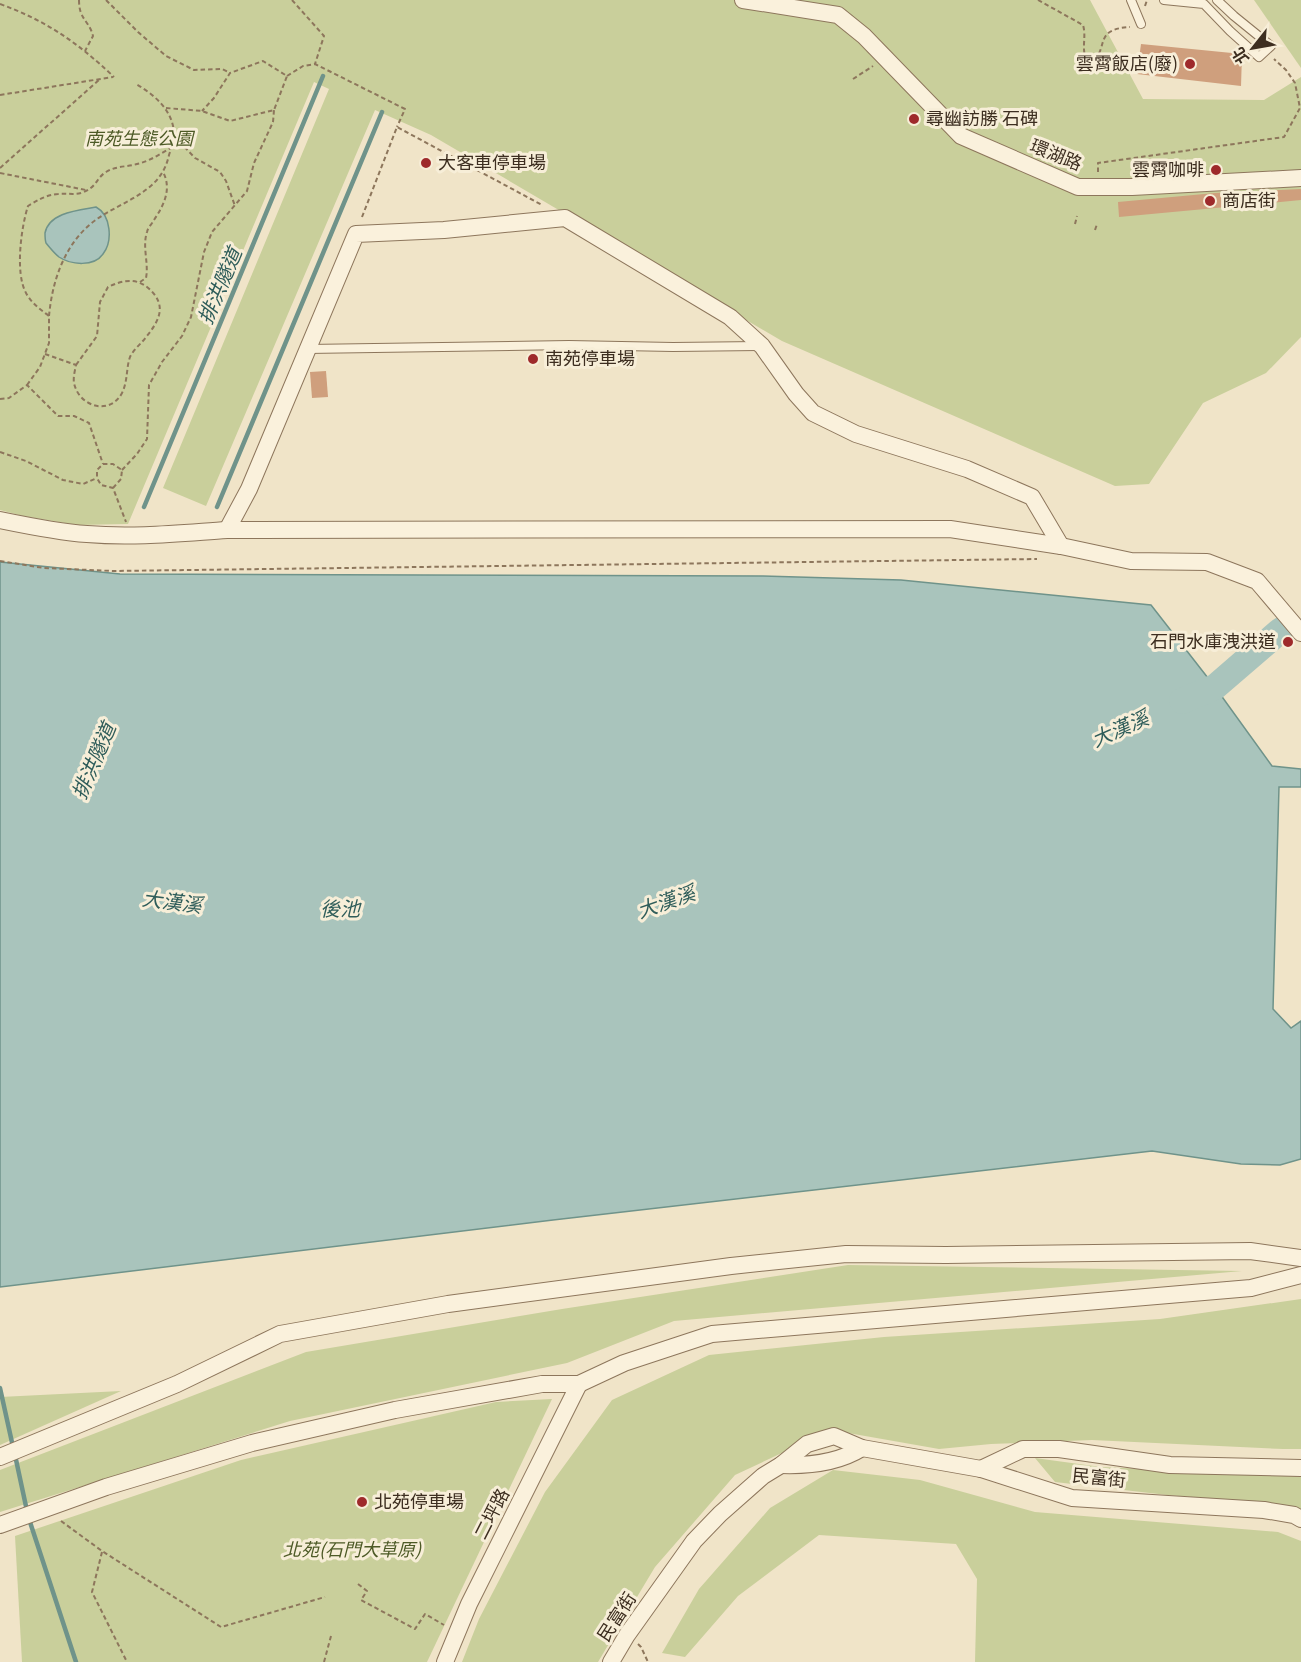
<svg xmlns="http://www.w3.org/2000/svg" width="1301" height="1662" viewBox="0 0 1301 1662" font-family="Georgia,'Noto Sans TC',serif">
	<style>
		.green { fill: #c9cf9b }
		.water { fill: #a9c4bc; stroke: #6f938a; stroke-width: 1.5 }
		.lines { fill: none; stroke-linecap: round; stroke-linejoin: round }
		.stream { stroke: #6f938a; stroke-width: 4.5 }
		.river { stroke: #a9c4bc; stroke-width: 26 }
		.building { fill: #cf9f7d }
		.service-casing { stroke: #8d765c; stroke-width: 10 }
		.minor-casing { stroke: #8d765c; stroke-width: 18 }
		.path { stroke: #8d765c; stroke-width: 2; stroke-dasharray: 4.5 3; stroke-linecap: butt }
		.service { stroke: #faf1dc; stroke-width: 8 }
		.minor { stroke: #faf1dc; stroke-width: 16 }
		.poi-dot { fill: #9e2a2b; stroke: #f7eed8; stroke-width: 2 }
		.labels { text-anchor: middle; stroke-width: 6; stroke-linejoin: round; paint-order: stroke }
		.poi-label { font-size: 18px; fill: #3d2e20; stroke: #f7eed8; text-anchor: start }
		.park-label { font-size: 18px; font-style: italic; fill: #4d5a26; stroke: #f7eed8 }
		.street-label { font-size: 18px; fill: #3d2e20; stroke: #f7eed8 }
		.water-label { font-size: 20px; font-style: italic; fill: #2f5d5a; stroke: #f7eed8 }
	</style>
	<rect width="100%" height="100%" fill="#f0e4c8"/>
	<g class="green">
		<path d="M0,0H1090L1143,99L1264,100L1301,77V337L1266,373L1203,403L1149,484L1115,486L782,341L431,135L375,110L206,506L163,488L329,89L314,82L128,524L77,525L23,516L0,510Z"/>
		<path d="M1254,0H1301V68Z"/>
		<path d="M848,1265L1242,1271L674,1321L567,1363L290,1421L0,1512V1470L306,1352L562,1309Z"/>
		<path d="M1301,1299V1449H1283L1092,1440L991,1444L939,1449L831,1430L735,1475L655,1567L598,1662H462L479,1619L545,1492L612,1400L709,1355L884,1337L1160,1319Z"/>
		<path d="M121,1391L0,1445V1397Z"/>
		<path d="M552,1399L427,1662H22L15,1536L241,1460L496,1402Z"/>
		<path d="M1035,1458L1101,1467L1301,1476V1512L1253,1502L1167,1495L1055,1482Z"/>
		<path d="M833,1470L920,1480L1035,1512L1278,1532L1301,1541V1662H975L977,1579L956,1544L819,1535L738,1596L685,1657L662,1653L699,1589L770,1508Z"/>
	</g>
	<g class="water">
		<path d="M96,207C111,215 113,241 103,254C94,267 71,265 59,257C54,253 50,248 46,243C45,240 45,237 45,233C49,212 80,210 96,207Z"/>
		<path d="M0,562L120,574L763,576L901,580L1151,605L1215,687L1272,766L1301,769V787H1279L1273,1009L1291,1028L1301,1021V1159L1280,1165L1241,1164L1152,1151L553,1220L0,1287Z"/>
	</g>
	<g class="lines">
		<g class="stream">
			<path d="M144,507L323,76"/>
			<path d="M217,507L382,112"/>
			<path d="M0,1388L13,1447"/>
			<path d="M15,1455L27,1511"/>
			<path d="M29,1519L76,1662"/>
		</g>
		<path class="river" d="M1182,701L1215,687L1281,630"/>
	</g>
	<g class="building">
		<path d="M1141,44L1242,54L1241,86L1137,74Z"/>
		<path d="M1301,189V200L1119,217L1118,202L1215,193Z"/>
		<path d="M326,371L328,397L312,398L310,372Z"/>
	</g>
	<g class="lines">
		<g class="service-casing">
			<g id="service">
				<path d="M1131,0L1141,24"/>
				<path d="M1164,0L1204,4L1230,31L1259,57L1271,46L1234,16L1217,0"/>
				<path d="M307,349L569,345L673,347L759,346"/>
			</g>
		</g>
		<g class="minor-casing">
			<g id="minor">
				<path d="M743,0L838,15L864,36L961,136L1078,187H1132L1301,178"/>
				<path d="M0,520C29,526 58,532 87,534C134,538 181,533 227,530L950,529L1061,546L1131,561L1207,562L1257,581L1301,633"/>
				<path d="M227,530L249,489L356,234L444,230L565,218L730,317L762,346L796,394L813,413L856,434L967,469L1032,497L1061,546"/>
				<path d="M0,1457L177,1384L280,1334L448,1304L731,1266L846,1254L946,1255L1250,1251L1301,1258"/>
				<path d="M781,1465C809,1466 838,1463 862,1448"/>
				<path d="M981,1469L1023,1449H1059L1170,1465L1301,1468"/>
				<path d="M0,1525L106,1487L252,1443L395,1410L542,1384H579L624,1363L712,1334L1251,1288L1301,1275"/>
				<path d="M445,1662L469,1604L579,1384"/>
				<path d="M611,1662L627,1635L694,1541L720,1514L763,1476L781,1465L807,1444L834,1436L862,1448L981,1469L1072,1498L1264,1510L1294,1515L1301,1519"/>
			</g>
		</g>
		<g class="path">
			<path d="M79,0C79,20 89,20 93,36L85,51"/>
			<path d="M106,0L138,32L166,56L194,70L222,69L230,73"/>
			<path d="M292,0L324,36L315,64"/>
			<path d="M1038,0L1083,25C1087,38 1080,50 1088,62L1091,63C1110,49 1092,29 1130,27"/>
			<path d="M0,4C47,21 78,43 114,77"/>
			<path d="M1145,6L1147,0"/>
			<path d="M287,76L303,66L315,64L405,109L397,127"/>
			<path d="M853,79L873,66"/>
			<path d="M0,95L113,77"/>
			<path d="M166,108L202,111L230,121L274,110L287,76L263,61L230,73L214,98L202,111"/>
			<path d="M174,136L195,158L220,172L226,181L235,206"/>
			<path d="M0,168L100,79"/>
			<path d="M1098,172V163L1284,137L1300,108L1295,83L1286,70L1274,59"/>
			<path d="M0,173L86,190"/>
			<path d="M362,217L397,127L542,205"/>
			<path d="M1075,224L1077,216"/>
			<path d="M1095,230L1097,224"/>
			<path d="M140,282L146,278C149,263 142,247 147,232C148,227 152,224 154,220C164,205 172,189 163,172"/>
			<path d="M49,316C52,284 62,252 85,229C103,211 128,204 147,189C159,180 166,169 169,155C171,149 173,143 174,137C175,112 155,95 136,84"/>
			<path d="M45,354L76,365C75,370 73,378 74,383C79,407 110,416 122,393C128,381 126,368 130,357C133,351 138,346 142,342C158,323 170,306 147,287C134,277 121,281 108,287L100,302L97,336L76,365"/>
			<path d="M27,385L40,367L49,343V316C40,309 32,304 26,293C15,273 21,228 28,206C38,200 46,195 58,194C66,193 73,195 81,193C98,187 95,179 106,172C115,166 127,167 137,164C150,161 160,154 171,148"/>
			<path d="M0,399L9,398L27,385L58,416H74L89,423L103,464"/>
			<path d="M0,452L26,461L63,480L83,484L97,478"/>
			<path d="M122,470L137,454L147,439L149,385L162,362L182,336L191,317L204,252L212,232L247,191L254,163L273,122L274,110"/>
			<path d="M113,488L121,479L122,470L113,464H103L97,470V478L101,485L113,488L126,522"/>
			<path d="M0,561L44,568L113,571L1037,559"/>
			<path d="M61,1521L102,1551L221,1627L325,1597"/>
			<path d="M102,1552L92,1592L127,1662"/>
			<path d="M358,1584L367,1591L361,1600L415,1629L425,1614L444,1625"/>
			<path d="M638,1644L641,1647L648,1662"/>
			<path d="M324,1662L331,1636"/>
		</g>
		<use href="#service" class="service"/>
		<use href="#minor" class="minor"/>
	</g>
	<g class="poi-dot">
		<circle cx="1190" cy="64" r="6"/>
		<circle cx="914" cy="119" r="6"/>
		<circle cx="426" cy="163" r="6"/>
		<circle cx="1216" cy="170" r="6"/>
		<circle cx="1210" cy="201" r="6"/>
		<circle cx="533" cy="359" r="6"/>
		<circle cx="1288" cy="642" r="6"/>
		<circle cx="362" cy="1502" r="6"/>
	</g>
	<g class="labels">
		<g class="poi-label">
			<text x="1178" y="70" text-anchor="end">雲霄飯店(廢)</text>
			<text x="926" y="125">尋幽訪勝 石碑</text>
			<text x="438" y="169">大客車停車場</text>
			<text x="1204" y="176" text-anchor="end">雲霄咖啡</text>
			<text x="1222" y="207">商店街</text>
			<text x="545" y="365">南苑停車場</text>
			<text x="1276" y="648" text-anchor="end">石門水庫洩洪道</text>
			<text x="374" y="1508">北苑停車場</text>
		</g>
		<g class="park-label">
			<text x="139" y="145">南苑生態公園</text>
			<text x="352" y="1556">北苑(石門大草原)</text>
		</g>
		<g class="street-label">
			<text transform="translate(1056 155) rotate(22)" y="6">環湖路</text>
			<text transform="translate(1099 1478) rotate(6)" y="6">民富街</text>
			<text transform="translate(492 1514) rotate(-63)" y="6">二坪路</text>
			<text transform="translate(617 1617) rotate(-57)" y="6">民富街</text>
		</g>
		<g class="water-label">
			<text transform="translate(220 286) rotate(-67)" y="7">排洪隧道</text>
			<text transform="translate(1120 729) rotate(-24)" y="7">大漢溪</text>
			<text transform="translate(94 761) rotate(-67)" y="7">排洪隧道</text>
			<text transform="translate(172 902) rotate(7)" y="7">大漢溪</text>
			<text transform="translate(666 902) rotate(-19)" y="7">大漢溪</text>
			<text x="340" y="916">後池</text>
		</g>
	</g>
	<g transform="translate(1253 48) rotate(239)" stroke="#f7eed8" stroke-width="4.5" paint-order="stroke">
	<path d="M0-4.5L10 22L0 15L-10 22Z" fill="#3d2e20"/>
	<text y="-9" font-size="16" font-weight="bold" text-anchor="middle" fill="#3d2e20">北</text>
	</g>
</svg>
